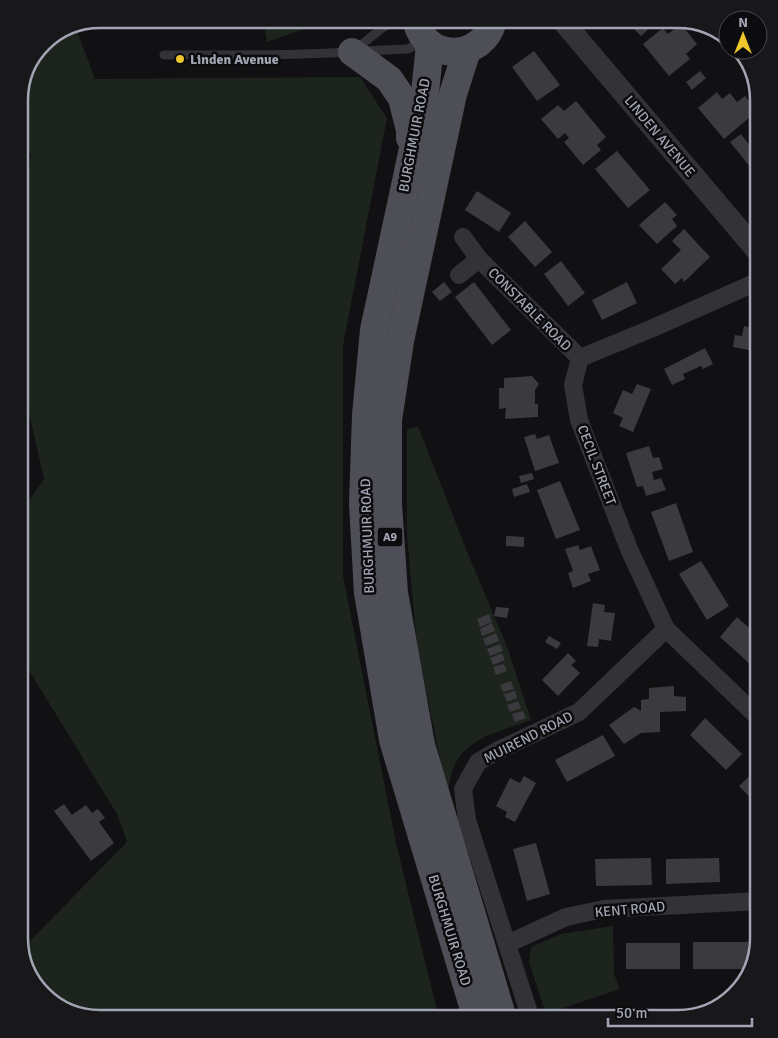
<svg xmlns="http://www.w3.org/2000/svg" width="778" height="1038" viewBox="0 0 778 1038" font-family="Signika,sans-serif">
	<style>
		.green { fill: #1d241e }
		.building { fill: #3b3a3f }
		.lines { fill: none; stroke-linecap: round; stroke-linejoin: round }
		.service { stroke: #323237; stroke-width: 9 }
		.minor { stroke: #323237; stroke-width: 18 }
		.tertiary { stroke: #323237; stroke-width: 22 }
		.primary { stroke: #4e4e56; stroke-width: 28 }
		.poi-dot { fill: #efc62b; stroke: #0c0b0d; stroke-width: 2 }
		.labels { text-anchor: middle; stroke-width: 5; stroke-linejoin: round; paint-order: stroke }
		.shield { fill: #0c0b0d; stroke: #757781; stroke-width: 1 }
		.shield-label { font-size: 12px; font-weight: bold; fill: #a2a5b3 }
		.poi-label { font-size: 14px; font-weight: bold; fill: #a2a5b3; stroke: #0c0b0d; text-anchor: start }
		.street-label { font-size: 14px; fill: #a2a5b3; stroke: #0c0b0d }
		.rim { fill: none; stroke: #a2a5b3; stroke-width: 2.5 }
	</style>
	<rect width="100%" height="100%" fill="#111012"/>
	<g class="green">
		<path d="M263,19H302L304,29L267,42Z"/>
		<path d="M76,28L95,79L360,77L387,118L343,345V576L396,843L439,1019H95L60,1009L32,983L22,949L127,842L117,814L19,654V641L25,619L19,606V515L44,479L29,413L19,359V202L25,197L31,154L19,147V94L46,39Z"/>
		<path d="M418,426L468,554L508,649L531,720C494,734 454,739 449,787L446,788L417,646L407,537V430Z"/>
		<path d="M613,926L614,974L620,989L546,1014L529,962L531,947L561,934Z"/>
	</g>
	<g class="building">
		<path d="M646,19L653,25L641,36L634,29Z"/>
		<path d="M681,24L697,44L686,54L690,59L669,76L643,44L663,28L668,34Z"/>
		<path d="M534,51L560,85L537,101L512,67Z"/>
		<path d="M700,71L706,78L692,90L686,82Z"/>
		<path d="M717,92L722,99L730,93L737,102L745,96L757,111L724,139L698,108Z"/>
		<path d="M576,101L606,137L597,145L601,150L583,165L564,142L569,138L565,133L558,139L541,119L558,105L564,111Z"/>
		<path d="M741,134L753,150L759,144V178L730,142Z"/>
		<path d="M617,151L650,190L628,208L595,169Z"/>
		<path d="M477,191L511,213L499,232L465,210Z"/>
		<path d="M665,202L677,215L672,219L677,226L657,244L639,225Z"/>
		<path d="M525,221L552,252L535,267L508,237Z"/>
		<path d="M684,229L710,257L684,282L682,278L675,284L661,269L681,250L672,241Z"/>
		<path d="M561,261L585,293L568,306L544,274Z"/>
		<path d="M444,282L452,292L440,301L432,292Z"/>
		<path d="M474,282L511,330L492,345L455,297Z"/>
		<path d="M627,282L637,303L602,320L592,300Z"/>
		<path d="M744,326L759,329V352L733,347L735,335L742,336Z"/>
		<path d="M705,348L713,364L703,369L701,366L683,374L685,379L672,385L664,369Z"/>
		<path d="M532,376L539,384L535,390V404H538V417L505,419L506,408L499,409V388H504V378Z"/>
		<path d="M637,384L651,389L633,432L619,426L623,418L613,413L623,390L632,394Z"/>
		<path d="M535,434L537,439L549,435L559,463L535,471L524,437Z"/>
		<path d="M649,446L653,458L659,457L663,469L652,472L654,480L661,478L666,490L646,496L643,486L637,487L626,453Z"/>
		<path d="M532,473L534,479L521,483L519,476Z"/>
		<path d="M560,481L580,530L556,539L537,490Z"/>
		<path d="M527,484L530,492L514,497L512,489Z"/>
		<path d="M676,503L693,552L669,561L651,512Z"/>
		<path d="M506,536L524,537V547L506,546Z"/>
		<path d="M578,545L580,550L591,546L600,570L588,574L591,581L573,588L568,573L573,571L565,549Z"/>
		<path d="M701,561L729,606L707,620L679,574Z"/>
		<path d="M593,603L605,605L604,612L615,613L611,641L599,639L598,647L587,646Z"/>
		<path d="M496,607L509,608L507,618L494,616Z"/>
		<path d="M489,614L492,622L480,627L477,619Z"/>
		<path d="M737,617L759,637V672L720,637Z"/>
		<path d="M492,623L495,631L482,636L480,629Z"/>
		<path d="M496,633L499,641L486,646L483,639Z"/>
		<path d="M549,636L561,643L557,649L545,642Z"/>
		<path d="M500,644L503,651L490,656L487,649Z"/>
		<path d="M502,653L505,660L493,665L490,658Z"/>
		<path d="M568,653L576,661L571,665L580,673L558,696L542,680Z"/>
		<path d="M504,664L507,671L496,675L493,667Z"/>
		<path d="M511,681L514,689L503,692L500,685Z"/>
		<path d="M674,686V696L686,697V711L660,712V732L641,733L624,744L609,725L634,707L641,711V700L649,699V688Z"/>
		<path d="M515,691L517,698L507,702L504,694Z"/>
		<path d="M518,701L521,708L510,712L507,705Z"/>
		<path d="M523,711L526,718L515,722L512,714Z"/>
		<path d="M705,718L742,754L726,770L690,735Z"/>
		<path d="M603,735L615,756L567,782L555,760Z"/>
		<path d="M756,770L759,773V807L739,786Z"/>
		<path d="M524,776L536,783L515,822L505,817L507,812L496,806L510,778L520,783Z"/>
		<path d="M64,804L72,815L86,805L92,813L98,809L105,818L99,822L114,843L91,861L54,811Z"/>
		<path d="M536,843L550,894L527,901L513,849Z"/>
		<path d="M651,858L652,885L596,886L595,859Z"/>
		<path d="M719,858L720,882L666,884V859Z"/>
		<rect x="693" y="942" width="55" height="27"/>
		<rect x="626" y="943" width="54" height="26"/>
	</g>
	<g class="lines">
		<g class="service">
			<path d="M355,50L382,28L401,19"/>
			<path d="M362,51L408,49L422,41"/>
			<path d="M164,55C226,55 287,56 349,52"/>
		</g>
		<g class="minor">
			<path d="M463,237L479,259L580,358"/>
			<path d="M459,275L479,259"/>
			<path d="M759,718L666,629L629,549L579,420L573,385L580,358L653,328L759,281"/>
			<path d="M507,944L566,917L604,909L759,901"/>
			<path d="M531,1019L467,820L463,789L478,762L497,751L579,712L666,629"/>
		</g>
		<path class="tertiary" d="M561,19L759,253"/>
		<g class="primary">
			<path d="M416,19C418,27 420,34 426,40C447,63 489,50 493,19"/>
			<path d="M430,44L425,93L374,330L366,415L363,504L368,593L393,740L477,1019"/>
			<path d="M467,50L453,94L400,341L388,420V504L394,593L421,745L503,1019"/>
			<path d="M352,52L389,79L402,98L410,130V138"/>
		</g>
	</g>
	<circle class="poi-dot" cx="180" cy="59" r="5"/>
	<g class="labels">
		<rect class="shield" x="377.5" y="527.5" width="25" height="19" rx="4"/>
		<g class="shield-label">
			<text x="390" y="541">A9</text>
		</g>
		<g class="poi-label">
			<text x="190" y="64">Linden Avenue</text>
		</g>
		<g class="street-label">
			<text transform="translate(414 135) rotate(-79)" y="5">BURGHMUIR ROAD</text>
			<text transform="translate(660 136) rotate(50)" y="5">LINDEN AVENUE</text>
			<text transform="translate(530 309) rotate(45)" y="5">CONSTABLE ROAD</text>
			<text transform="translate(597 465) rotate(69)" y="5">CECIL STREET</text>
			<text transform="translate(367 536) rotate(-92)" y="5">BURGHMUIR ROAD</text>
			<text transform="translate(528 737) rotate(-27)" y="5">MUIREND ROAD</text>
			<text transform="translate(630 909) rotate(-5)" y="5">KENT ROAD</text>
			<text transform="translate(450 930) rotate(73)" y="5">BURGHMUIR ROAD</text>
		</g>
	</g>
	<path d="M0 0H778V1038H0ZM100 28H678A72 72 0 0 1 750 100V938A72 72 0 0 1 678 1010H100A72 72 0 0 1 28 938V100A72 72 0 0 1 100 28Z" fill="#18171a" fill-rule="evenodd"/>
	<path class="rim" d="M100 28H678A72 72 0 0 1 750 100V938A72 72 0 0 1 678 1010H100A72 72 0 0 1 28 938V100A72 72 0 0 1 100 28Z"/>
	<g transform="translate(743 35)"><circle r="24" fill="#0c0b0d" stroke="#48494f"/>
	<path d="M0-4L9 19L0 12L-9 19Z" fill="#efc62b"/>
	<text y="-8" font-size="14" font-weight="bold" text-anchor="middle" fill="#a2a5b3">N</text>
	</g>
	<path d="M608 1018v8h144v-8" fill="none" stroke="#a2a5b3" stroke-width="2.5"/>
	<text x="616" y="1018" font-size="15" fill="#a2a5b3" stroke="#0c0b0d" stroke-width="4" paint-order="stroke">50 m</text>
</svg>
